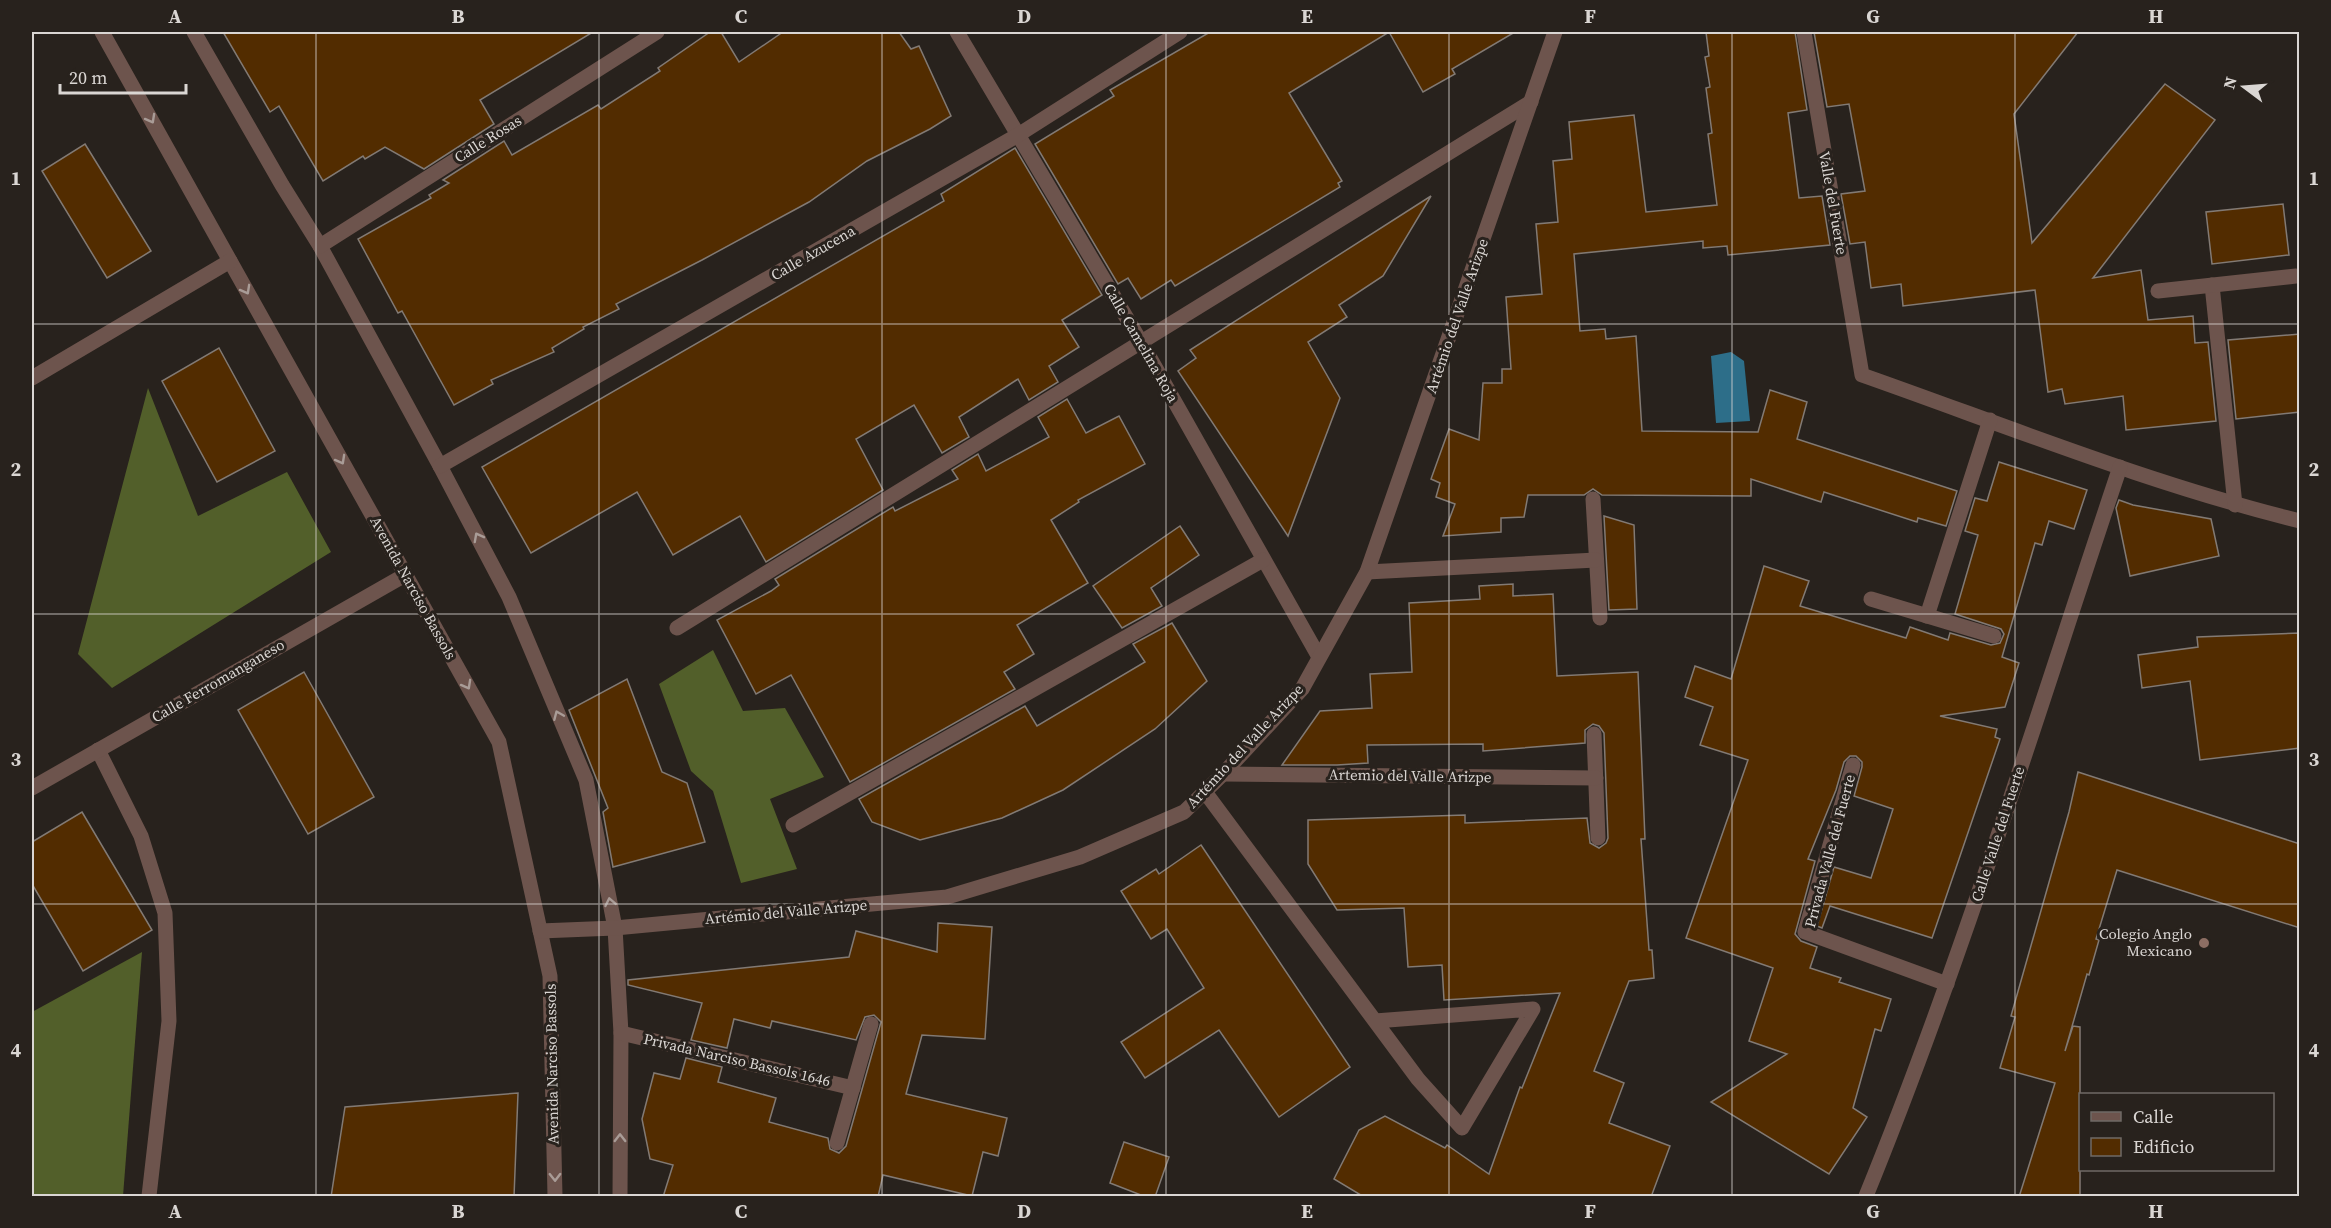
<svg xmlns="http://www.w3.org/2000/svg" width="2331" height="1228" viewBox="0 0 2331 1228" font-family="'Source Serif 4',serif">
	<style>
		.forest { fill: #525f2a }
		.water { fill: #2d6e89 }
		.building { fill: #522c00; stroke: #827a74; stroke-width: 1.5 }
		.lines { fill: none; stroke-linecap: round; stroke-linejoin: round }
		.minor { stroke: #6d544d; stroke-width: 15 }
		.oneway { stroke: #a99c97 }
		.grid { fill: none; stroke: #dad6d3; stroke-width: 1.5; stroke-opacity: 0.55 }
		.education-dot { fill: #8d6e63; stroke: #28221d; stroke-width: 2 }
		.labels { text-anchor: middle; stroke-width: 6; stroke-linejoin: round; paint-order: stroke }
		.street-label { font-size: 15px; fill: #dad6d3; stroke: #28221d }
		.poi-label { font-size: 15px; fill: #dad6d3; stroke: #28221d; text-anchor: end }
		.neatline { fill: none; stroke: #dad6d3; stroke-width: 2 }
		.grid-label { font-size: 20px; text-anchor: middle; font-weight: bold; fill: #dad6d3 }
	</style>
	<rect width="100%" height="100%" fill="#28221d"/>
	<g class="forest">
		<path d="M148,388L198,516L287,472L331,552L112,688L78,654Z"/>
		<path d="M713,650L743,711L785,708L824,777L770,799L797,869L741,883L713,791L691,771L659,684Z"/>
		<path d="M142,952L123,1196H43L32,1194V1012Z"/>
	</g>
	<path class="water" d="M1731,352L1744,361L1750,421L1716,423L1711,356Z"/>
	<g class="building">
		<path d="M223,32H593L480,100L494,124L424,169L385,147L365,159L363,156L323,181L279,106L270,112Z"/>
		<path d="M710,32H721L739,62L783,32H899L911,49L919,46L951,116L930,129L867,161L809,202L702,260L616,304L619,309L583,327L584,329L552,348L554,352L491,380L493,384L454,405L402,311L398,313L358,239L431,198L429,195L449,183L443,180L504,141L512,155L598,105L601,109L660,71L658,68Z"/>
		<path d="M1210,32H1515L1452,69L1455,74L1423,92L1389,32L1289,93L1342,181L1338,183L1340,187L1175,286L1171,280L1141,299L1128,278L1118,284L1035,144L1114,96L1110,90Z"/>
		<path d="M1706,32H1795L1807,110L1788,113L1799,198L1822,196L1830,245L1728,255L1727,246L1703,248V241L1574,254L1580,331L1605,329L1606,339L1636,336L1642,431L1758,432L1770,390L1807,402L1797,439L1957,491L1946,526L1918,518L1917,522L1824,492L1821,502L1751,479V496L1602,495L1593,489L1584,495H1528L1524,517L1501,518V532L1443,536L1455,504L1436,497L1440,483L1431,479L1449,429L1479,440L1483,383H1502V369H1511L1506,297L1542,294L1536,224L1558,222L1553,161L1572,159L1569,122L1634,115L1646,212L1717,205L1708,134L1712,133L1706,88L1710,87L1705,57L1709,56Z"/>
		<path d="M1814,32H2078L2014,114L2032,243L2165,84L2215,120L2093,278L2141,270L2148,320L2193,316L2195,343L2208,342L2216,421L2126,430L2123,396L2065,404L2062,389L2048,392L2035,290L1903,306L1901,284L1871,288L1865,242L1850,244L1841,194L1865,191L1849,104L1827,107Z"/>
		<path d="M85,144L151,251L107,278L42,171Z"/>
		<path d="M1015,148L1102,295L1062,320L1079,347L1049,366L1058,382L1029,400L1018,379L959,417L969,437L942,453L914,405L856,439L883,490L766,562L740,516L673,555L637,492L531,553L482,467L944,201L941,194Z"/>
		<path d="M1431,196L1383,276L1339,305L1347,317L1308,342L1340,398L1288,536L1178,371L1196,358L1190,350Z"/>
		<path d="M2283,204L2289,255L2212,264L2206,212Z"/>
		<path d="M2300,334V412L2236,419L2228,340Z"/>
		<path d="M219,348L275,451L217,482L162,381Z"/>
		<path d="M1067,399L1086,433L1119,416L1145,464L1078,500L1079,502L1051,520L1088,583L1017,625L1034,654L1004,672L1015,689L850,782L791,675L756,694L717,620L771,591L779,585L775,579L893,507L895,511L958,479L952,470L978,454L986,471L1049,437L1038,417Z"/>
		<path d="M1999,462L2087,490L2074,529L2049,521L2042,545L2035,543L2002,657L2019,663L2005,707L1940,716L1997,729L1995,737L2000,739L1932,938L1830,906L1822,928L1817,926L1834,867L1871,878L1893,809L1854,796L1862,767V762L1856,756H1850L1844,762L1836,790L1808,859L1815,861L1795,934L1801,941L1817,947L1810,968L1841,978L1839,982L1891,999L1881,1031L1875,1029L1853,1108L1867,1117L1829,1174L1711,1102L1787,1054L1749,1041L1773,968L1686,938L1748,760L1700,745L1713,707L1685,697L1695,666L1731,679L1764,566L1809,581L1800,606L1906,638L1910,627L1948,640L1950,633L1991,645L2000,643L2004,634L2001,629L1955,614L1978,535L1965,531L1975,498L1987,501Z"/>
		<path d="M2119,500L2133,505L2211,519L2219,556L2130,576L2116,508Z"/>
		<path d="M1604,516L1634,525L1637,609L1609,610Z"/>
		<path d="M1180,526L1199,555L1151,588L1162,606L1122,628L1093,586Z"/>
		<path d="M1513,584V596L1553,594L1557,676L1638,672L1645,839H1641L1649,950H1652L1654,978L1629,981L1594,1071L1624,1083L1609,1123L1670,1146L1651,1197H1364L1334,1179L1359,1130L1385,1116L1445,1148L1447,1145L1489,1174L1520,1087L1522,1088L1560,993L1444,1000L1442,965L1408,967L1404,908L1337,910L1308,864V820L1465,815V823L1587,818L1590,843L1599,848L1606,843L1608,838L1604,733L1599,726L1593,724L1585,730V743L1483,751V744L1367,745L1368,763L1337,765H1282L1320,711L1372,708L1370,674L1412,672L1409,603L1480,599L1479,586Z"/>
		<path d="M1172,623L1207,681L1155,729L1063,790L1002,818L920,840L872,822L859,799L1025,706L1037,726L1145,662L1133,644Z"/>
		<path d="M2300,633V748L2200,760L2190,681L2142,688L2138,655L2198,647L2197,637Z"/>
		<path d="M304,672L374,797L308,834L238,710Z"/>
		<path d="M627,679L662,772L687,783L705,842L613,867L603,812L608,808L569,710Z"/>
		<path d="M2078,772L2300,844V928L2117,870L2096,939L2099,940L2089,975L2087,974L2065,1051L2073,1026L2080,1027V1197H2019L2055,1083L2000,1068L2015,1017L2011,1016L2069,812Z"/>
		<path d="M82,812L152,930L83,971L32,884V842Z"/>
		<path d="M1201,845L1350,1067L1279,1117L1219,1030L1145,1078L1121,1042L1204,988L1167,929L1151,939L1121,891L1156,869L1159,874Z"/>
		<path d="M938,923L992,927L985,1039L922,1035L906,1094L1007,1118L998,1156L983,1152L972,1196L883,1175L878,1197H663L673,1165L650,1159L642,1119L654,1073L680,1079L686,1058L722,1067L718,1082L776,1098L769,1122L828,1138L830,1149L839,1153L846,1146L881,1022L874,1015L865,1017L856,1040L772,1021L770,1028L734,1019L727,1048L691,1040L702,1003L628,985V980L849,957L856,931L937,952Z"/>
		<path d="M518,1093L514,1197H331L345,1107Z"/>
		<path d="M1124,1142L1169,1157L1155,1197H1146L1110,1183Z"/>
	</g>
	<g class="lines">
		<g class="minor">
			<path d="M102,32L499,742L550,976L555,1196"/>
			<path d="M194,32L282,185L320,246L440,466L509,597L586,780L615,928L621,1033L620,1196"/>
			<path d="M957,32L1141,342L1319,657"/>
			<path d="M1804,32L1862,375C2007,426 2150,484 2300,521"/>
			<path d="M320,246L657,32"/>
			<path d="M2212,285L2235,505"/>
			<path d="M2158,291L2296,276"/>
			<path d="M32,378L230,261"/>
			<path d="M440,466L1018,135L1180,32"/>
			<path d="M1593,499L1600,618"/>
			<path d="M1367,572L1596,560"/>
			<path d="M1871,599L1994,636"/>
			<path d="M1927,616L1990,420"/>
			<path d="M677,628L1531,102"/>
			<path d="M1594,734L1598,838"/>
			<path d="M98,750L141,836L165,913L169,1021L149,1196"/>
			<path d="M1853,765L1805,932L1947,984"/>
			<path d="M1223,774L1596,778"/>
			<path d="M32,788L405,575"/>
			<path d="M1205,792L1418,1079L1462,1128L1533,1009L1375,1021"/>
			<path d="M793,825L1263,560"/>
			<path d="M540,931L615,928L947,897L1080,857L1184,812L1223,774L1302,689L1367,572L1555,32"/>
			<path d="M621,1033L853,1088"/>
			<path d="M837,1143L871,1024"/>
			<path d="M1866,1196C1963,958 2038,711 2120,467"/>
		</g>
	</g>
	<defs><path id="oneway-chevron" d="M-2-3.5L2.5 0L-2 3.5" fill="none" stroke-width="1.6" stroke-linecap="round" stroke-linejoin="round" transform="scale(1.5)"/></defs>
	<g class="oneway">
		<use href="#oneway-chevron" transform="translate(151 119) rotate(61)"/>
		<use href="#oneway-chevron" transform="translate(246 290) rotate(61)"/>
		<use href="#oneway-chevron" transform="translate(341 460) rotate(61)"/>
		<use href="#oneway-chevron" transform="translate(478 537) rotate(-118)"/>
		<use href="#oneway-chevron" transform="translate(467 685) rotate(61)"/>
		<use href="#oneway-chevron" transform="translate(558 715) rotate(-113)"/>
		<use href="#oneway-chevron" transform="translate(610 902) rotate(-101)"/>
		<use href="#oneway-chevron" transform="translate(620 1138) rotate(-90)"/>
		<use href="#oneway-chevron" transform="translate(555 1177) rotate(89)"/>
	</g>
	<path class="grid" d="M316,32V1196M599,32V1196M882,32V1196M1166,32V1196M1449,32V1196M1732,32V1196M2015,32V1196M32,324H2300M32,614H2300M32,904H2300"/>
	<circle class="education-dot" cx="2204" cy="943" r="6"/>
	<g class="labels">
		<g class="street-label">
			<text transform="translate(488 139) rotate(-32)" y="5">Calle Rosas</text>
			<text transform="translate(1833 203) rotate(80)" y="5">Valle del Fuerte</text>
			<text transform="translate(813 253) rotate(-30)" y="5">Calle Azucena</text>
			<text transform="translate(1457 316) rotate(-71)" y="5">Artémio del Valle Arizpe</text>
			<text transform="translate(1141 343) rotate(60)" y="5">Calle Camelina Roja</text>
			<text transform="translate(413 588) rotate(61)" y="5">Avenida Narciso Bassols</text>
			<text transform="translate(218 681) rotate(-30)" y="5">Calle Ferromanganeso</text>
			<text transform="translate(1245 746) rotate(-47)" y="5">Artémio del Valle Arizpe</text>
			<text transform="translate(1410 776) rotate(1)" y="5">Artemio del Valle Arizpe</text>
			<text transform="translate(1998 834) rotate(-72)" y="5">Calle Valle del Fuerte</text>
			<text transform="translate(1830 851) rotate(-75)" y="5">Privada Valle del Fuerte</text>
			<text transform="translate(786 912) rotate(-5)" y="5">Artémio del Valle Arizpe</text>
			<text transform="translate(737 1060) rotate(13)" y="5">Privada Narciso Bassols 1646</text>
			<text transform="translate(552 1064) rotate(-91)" y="5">Avenida Narciso Bassols</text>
		</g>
		<g class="poi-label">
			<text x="2192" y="939">Colegio Anglo<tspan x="2192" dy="17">Mexicano</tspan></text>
		</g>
	</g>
	<rect width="2331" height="1228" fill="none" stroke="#28221d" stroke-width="66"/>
	<rect x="2079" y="1093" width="195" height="78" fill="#28221d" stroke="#6f6a66" stroke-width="1.5"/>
	<rect x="2091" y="1112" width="30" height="9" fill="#6d544d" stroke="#6f6a66" stroke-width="1.5"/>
	<text x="2133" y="1123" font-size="18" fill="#dad6d3">Calle</text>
	<rect x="2091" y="1138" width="30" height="18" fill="#522c00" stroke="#6f6a66" stroke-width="1.5"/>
	<text x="2133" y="1153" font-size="18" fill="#dad6d3">Edificio</text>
	<g transform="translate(2244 87) rotate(286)" stroke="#28221d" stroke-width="4.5" paint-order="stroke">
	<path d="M0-4.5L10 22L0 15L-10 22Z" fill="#dad6d3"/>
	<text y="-9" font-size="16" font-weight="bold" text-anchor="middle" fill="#dad6d3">N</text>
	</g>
	<path d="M60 84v9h126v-9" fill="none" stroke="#dad6d3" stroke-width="3"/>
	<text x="69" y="84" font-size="18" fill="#dad6d3" stroke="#28221d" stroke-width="4.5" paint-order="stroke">20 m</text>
	<rect x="33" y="33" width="2265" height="1162" class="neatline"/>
	<g class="grid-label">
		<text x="175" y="23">A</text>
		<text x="458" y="23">B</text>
		<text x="741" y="23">C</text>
		<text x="1024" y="23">D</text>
		<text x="1307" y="23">E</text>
		<text x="1590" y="23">F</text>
		<text x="1873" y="23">G</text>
		<text x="2156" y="23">H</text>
		<text x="16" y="185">1</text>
		<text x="2314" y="185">1</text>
		<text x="16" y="476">2</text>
		<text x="2314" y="476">2</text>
		<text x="16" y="766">3</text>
		<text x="2314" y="766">3</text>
		<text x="16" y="1057">4</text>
		<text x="2314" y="1057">4</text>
		<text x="175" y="1218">A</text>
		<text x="458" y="1218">B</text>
		<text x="741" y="1218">C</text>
		<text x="1024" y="1218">D</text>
		<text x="1307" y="1218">E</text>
		<text x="1590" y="1218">F</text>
		<text x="1873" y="1218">G</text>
		<text x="2156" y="1218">H</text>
	</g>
</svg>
